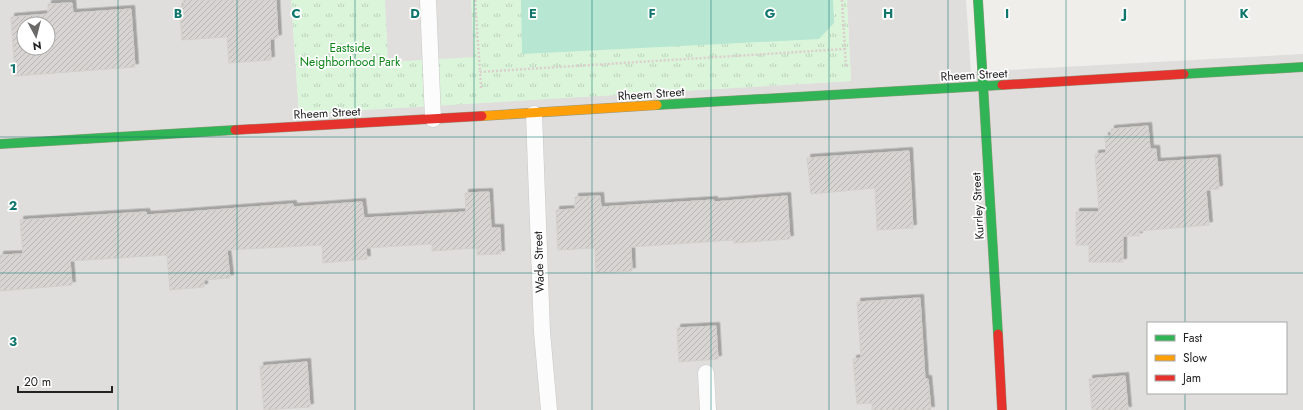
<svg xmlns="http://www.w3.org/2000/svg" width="1303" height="410" viewBox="0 0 1303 410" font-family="Jost,sans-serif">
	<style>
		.residential { fill: #dfdedc; fill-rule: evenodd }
		.park { fill: url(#park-tufts) }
		.pitch { fill: #b7e6d2 }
		.parking { fill: #e0dfde }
		.building { fill: url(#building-hatch); stroke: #d3d0cc; fill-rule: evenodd; filter: url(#shadow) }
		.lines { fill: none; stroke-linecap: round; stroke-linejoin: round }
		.lane-casing { stroke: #c9c8c7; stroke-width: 17 }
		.fast-casing { stroke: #999a82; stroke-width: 10 }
		.slow-casing { stroke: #999a82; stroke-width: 10 }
		.jam-casing { stroke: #999a82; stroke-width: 10 }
		.path { stroke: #dccecd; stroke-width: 2.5; stroke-dasharray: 2 2; stroke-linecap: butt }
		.lane { stroke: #fdfcfc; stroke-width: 16 }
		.fast { stroke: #30b455; stroke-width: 9 }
		.slow { stroke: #ff9f0a; stroke-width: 9 }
		.jam { stroke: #e5322d; stroke-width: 9 }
		.grid { fill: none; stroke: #0f766e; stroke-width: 1; stroke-opacity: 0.55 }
		.labels { text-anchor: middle; stroke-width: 3.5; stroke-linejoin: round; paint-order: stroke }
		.park-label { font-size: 12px; fill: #0c8416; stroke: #fff }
		.street-label { font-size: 12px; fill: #222; stroke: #fff }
		.grid-label { font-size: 13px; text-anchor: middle; font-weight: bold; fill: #0f766e; stroke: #fff; stroke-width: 3.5; stroke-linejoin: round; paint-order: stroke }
	</style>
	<defs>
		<pattern id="park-tufts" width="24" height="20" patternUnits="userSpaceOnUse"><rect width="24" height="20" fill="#daf5da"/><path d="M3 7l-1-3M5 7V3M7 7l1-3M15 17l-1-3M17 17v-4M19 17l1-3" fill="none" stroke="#bbd2bb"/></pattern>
		<pattern id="building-hatch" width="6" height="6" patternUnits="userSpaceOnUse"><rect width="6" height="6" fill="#d7d4d2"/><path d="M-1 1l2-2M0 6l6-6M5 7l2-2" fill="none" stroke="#b8b6b4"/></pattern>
		<filter id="shadow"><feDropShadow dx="3.5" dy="-3.5" stdDeviation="0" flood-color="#0004"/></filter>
	</defs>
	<rect width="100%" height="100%" fill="#f0eeeb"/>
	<path class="residential" d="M0,0H291L299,113L851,81L847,0H966L971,72L1303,54V410H0ZM24,24H48V48H24ZM1148,323H1286V393H1148Z"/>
	<path class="park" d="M291,0H847L851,81L299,114Z"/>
	<path class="pitch" d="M521,0H833L834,23L819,39L522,54Z"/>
	<path class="parking" d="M385,0H471L474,57L388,62Z"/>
	<g class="building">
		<path d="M183,0H276L278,38L270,39L271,60L229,63L227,37L182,40L179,7L184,6Z"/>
		<path d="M72,3L73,13L131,9L135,67L15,76L11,17L48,14V4ZM24,24H48V48H24Z"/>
		<path d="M1148,126L1150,149H1156L1157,162L1217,158L1219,189L1206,190L1209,225L1139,231V236H1123V262H1089V245H1076V212H1099L1095,154L1106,153L1105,136H1111V129Z"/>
		<path d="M909,151L913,228L877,230L875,188L811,194L807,158Z"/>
		<path d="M489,192L491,228H500L501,254L477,255V248L432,251V244L366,248L367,259L323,263L322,245L227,250L230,278L204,280V287L170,290L167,255L70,261L72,285L0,291V255L23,254L20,220L146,212L147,215L293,204V207L362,202L364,218L466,212L465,193Z"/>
		<path d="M600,196L601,207L714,200V202L787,196L790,239L734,243V240L631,247L632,271L596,273L595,248L558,250L556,210L575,209V197Z"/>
		<path d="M920,298L925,379H928L931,410H872V403L857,404L853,359L861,358L857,302Z"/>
		<path d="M716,326L718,359L679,362L677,328Z"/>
		<path d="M307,362L310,407L264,410L260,366Z"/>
		<path d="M1125,376L1128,410H1092L1089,379Z"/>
	</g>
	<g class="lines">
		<g class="lane-casing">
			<g id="lane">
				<path d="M428,0L433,119"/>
				<path d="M534,114L542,332L549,410"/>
				<path d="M706,373L708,410"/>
			</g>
		</g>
		<g class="fast-casing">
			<g id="fast">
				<path d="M978,0L998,334"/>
				<path d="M1184,74L1303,67"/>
				<path d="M657,105L1002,85"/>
				<path d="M0,144L235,130"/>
			</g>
		</g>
		<g class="slow-casing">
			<path id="slow" d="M482,116L657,105"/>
		</g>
		<g class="jam-casing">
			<g id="jam">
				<path d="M1002,85L1184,74"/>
				<path d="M235,130L482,116"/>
				<path d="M998,334L1002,410"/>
			</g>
		</g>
		<g class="path">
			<path d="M475,0L480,72"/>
			<path d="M842,0L846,67"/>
			<path d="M481,88L480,72L845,49"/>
		</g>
		<use href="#lane" class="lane"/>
		<use href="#fast" class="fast"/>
		<use href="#slow" class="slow"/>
		<use href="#jam" class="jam"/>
	</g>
	<path class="grid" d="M118,0V410M237,0V410M355,0V410M474,0V410M592,0V410M711,0V410M829,0V410M948,0V410M1066,0V410M1185,0V323M0,137H1303M0,273H1303M1185,393V410"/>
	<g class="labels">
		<g class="park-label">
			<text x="350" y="52">Eastside<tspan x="350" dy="14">Neighborhood Park</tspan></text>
		</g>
		<g class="street-label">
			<text transform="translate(974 75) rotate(-3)" y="4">Rheem Street</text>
			<text transform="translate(651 94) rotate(-4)" y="4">Rheem Street</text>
			<text transform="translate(327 113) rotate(-3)" y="4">Rheem Street</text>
			<text transform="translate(978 206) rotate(-93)" y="4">Kurrley Street</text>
			<text transform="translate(539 262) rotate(-92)" y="4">Wade Street</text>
		</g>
	</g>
	<g class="grid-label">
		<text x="178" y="18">B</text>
		<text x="296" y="18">C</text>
		<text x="415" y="18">D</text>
		<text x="533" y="18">E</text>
		<text x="652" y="18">F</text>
		<text x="770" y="18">G</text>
		<text x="888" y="18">H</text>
		<text x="1007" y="18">I</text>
		<text x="1125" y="18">J</text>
		<text x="1244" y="18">K</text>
		<text x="13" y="73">1</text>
		<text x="13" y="210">2</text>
		<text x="13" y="346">3</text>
	</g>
	<rect x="1147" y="322" width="140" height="72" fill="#ffffff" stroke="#a7a7a7"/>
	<rect x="1155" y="335" width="20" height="6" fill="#30b455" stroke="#a7a7a7"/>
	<text x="1183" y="342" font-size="12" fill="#222222">Fast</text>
	<rect x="1155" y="355" width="20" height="6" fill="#ff9f0a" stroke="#a7a7a7"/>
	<text x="1183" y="362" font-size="12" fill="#222222">Slow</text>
	<rect x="1155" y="375" width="20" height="6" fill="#e5322d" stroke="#a7a7a7"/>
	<text x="1183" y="382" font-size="12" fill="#222222">Jam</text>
	<g transform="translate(36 36) rotate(173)"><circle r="19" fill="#ffffff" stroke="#a7a7a7"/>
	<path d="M0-3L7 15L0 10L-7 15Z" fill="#6a6968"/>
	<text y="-6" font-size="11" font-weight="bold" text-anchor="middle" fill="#222222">N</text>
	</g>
	<path d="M18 386v6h94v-6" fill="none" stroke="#222222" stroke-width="2"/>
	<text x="24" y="386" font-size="12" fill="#222222" stroke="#ffffff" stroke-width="3" paint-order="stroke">20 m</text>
</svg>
